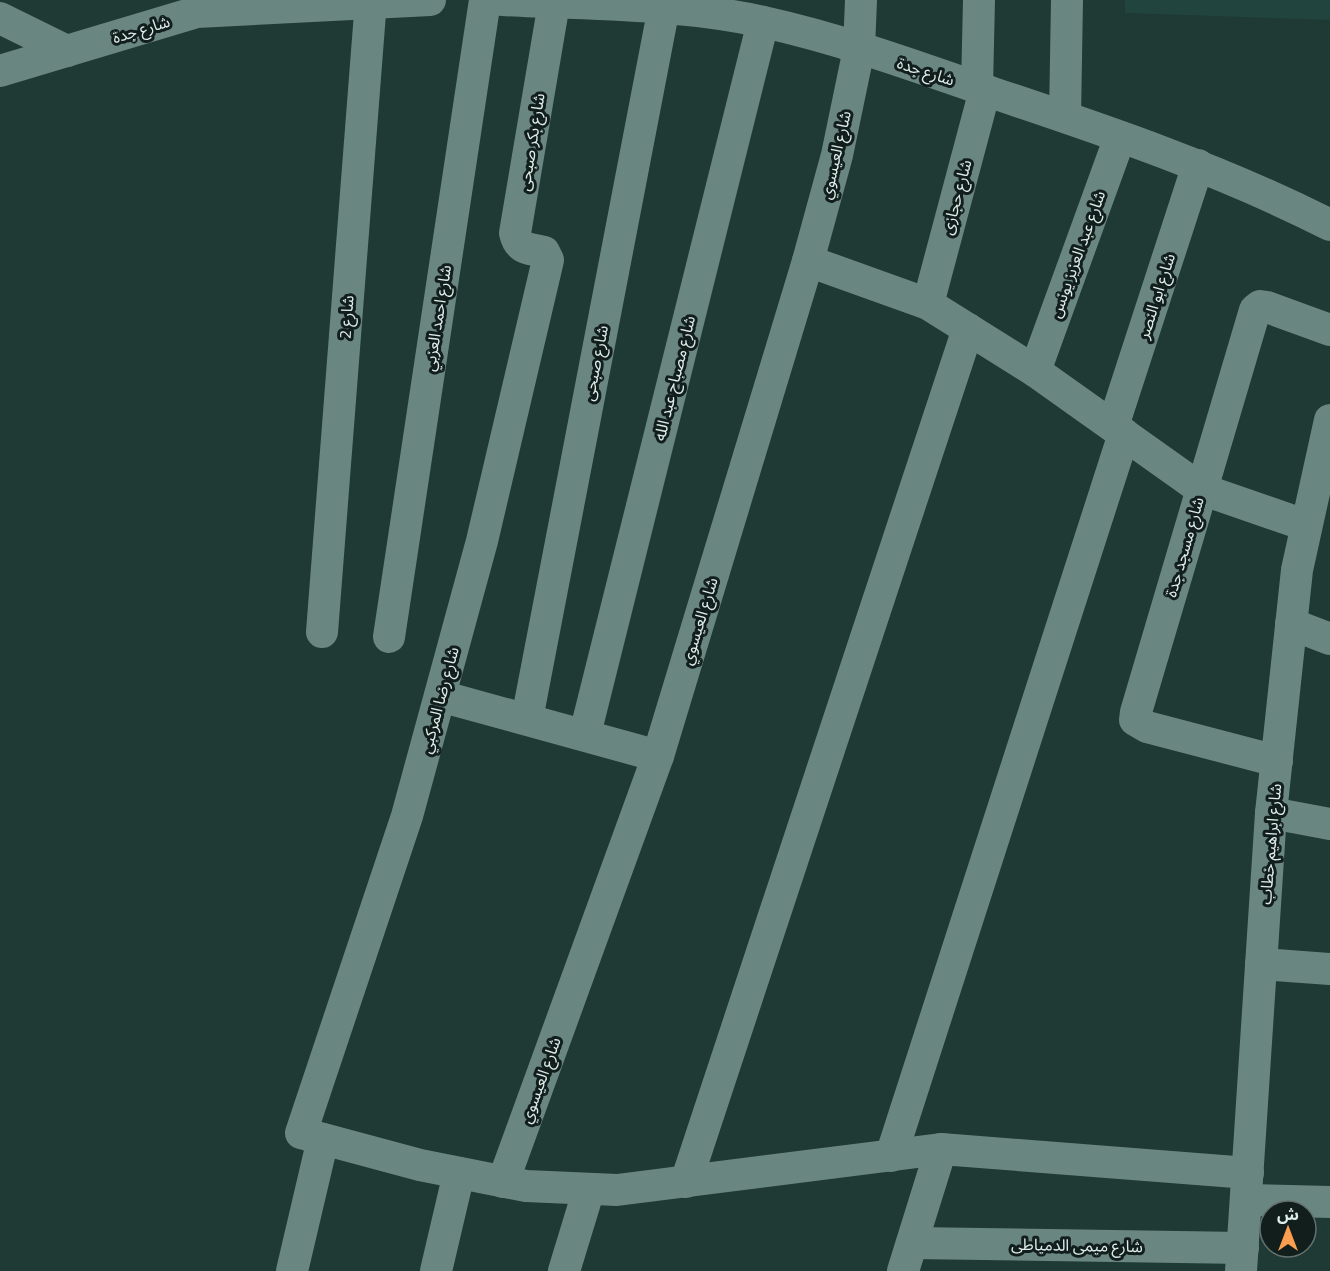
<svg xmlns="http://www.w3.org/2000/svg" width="1330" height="1271" viewBox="0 0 1330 1271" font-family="'Titillium Web','Noto Sans Arabic',sans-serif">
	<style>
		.built { fill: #21443e }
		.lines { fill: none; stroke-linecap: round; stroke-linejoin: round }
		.minor { stroke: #6a8680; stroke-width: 32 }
		.labels { text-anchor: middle; stroke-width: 6; stroke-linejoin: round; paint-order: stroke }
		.street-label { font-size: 16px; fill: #ddede9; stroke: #121e1c }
	</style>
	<rect width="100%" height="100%" fill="#1f3934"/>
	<path class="built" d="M1125,0H1330V20L1125,13Z"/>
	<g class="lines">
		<g class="minor">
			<path d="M502,0C589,5 678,3 764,22C841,39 918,67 993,93C1107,131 1222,170 1330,225"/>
			<path d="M554,3L515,233C519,251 530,248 544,252L548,260L482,541L407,816L301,1133L420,1165L526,1186L617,1190L941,1149L1248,1173"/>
			<path d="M0,18L67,51"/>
			<path d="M0,71L197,12L430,0"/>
			<path d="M977,87L979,0"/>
			<path d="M1065,117L1067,0"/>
			<path d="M808,261L928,304L1035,371L1201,489L1305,525"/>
			<path d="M928,304L985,90"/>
			<path d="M1035,371L1120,137"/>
			<path d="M1113,426L1198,165"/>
			<path d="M1291,624L1330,639"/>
			<path d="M322,632L371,0"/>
			<path d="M389,637L485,0"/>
			<path d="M440,696L658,756"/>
			<path d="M527,719L664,7"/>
			<path d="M585,734L763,22"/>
			<path d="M1277,761L1147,727L1135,720L1136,712L1255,310L1260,306L1267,307L1330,330"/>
			<path d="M1271,813L1330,824"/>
			<path d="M1261,964L1330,969"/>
			<path d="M891,1156L1124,434"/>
			<path d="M503,1182L658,756L808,261L837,155L859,49L861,0"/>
			<path d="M686,1182L968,329"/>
			<path d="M1246,1200L1330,1202"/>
			<path d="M912,1243L1243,1248"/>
			<path d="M292,1271L323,1139"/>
			<path d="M436,1271L459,1173"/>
			<path d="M564,1271L589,1189"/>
			<path d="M903,1271L941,1149"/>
			<path d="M1241,1271L1271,813L1297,570L1330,420"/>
		</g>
	</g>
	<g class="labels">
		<g class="street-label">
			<text transform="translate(141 29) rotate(-17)" y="6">شارع جدة</text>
			<text transform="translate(926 71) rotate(18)" y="6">شارع جدة</text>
			<text transform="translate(531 142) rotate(-81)" y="6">شارع بكر صبحى</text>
			<text transform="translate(835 155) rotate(-77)" y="6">شارع العيسوي</text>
			<text transform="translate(956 197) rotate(-75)" y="6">شارع حجازى</text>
			<text transform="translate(1077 254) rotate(-70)" y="6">شارع عبد العزيز يونس</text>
			<text transform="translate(1156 296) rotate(-72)" y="6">شارع ابو النصر</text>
			<text transform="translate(346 317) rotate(-86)" y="6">شارع 2</text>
			<text transform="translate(437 318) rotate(-81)" y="6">شارع احمد العزبي</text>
			<text transform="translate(595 363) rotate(-79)" y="6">شارع صبحى</text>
			<text transform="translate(674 378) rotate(-76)" y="6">شارع مصباح عبد الله</text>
			<text transform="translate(1184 547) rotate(-74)" y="6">شارع مسجد جدة</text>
			<text transform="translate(699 621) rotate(-73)" y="6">شارع العيسوي</text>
			<text transform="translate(439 700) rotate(-75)" y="6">شارع رضا المركبي</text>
			<text transform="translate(1270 844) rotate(-85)" y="6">شارع ابراهيم خطاب</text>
			<text transform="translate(540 1080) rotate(-70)" y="6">شارع العيسوي</text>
			<text transform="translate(1077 1245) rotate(1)" y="6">شارع ميمى الدمياطى</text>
		</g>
	</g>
	<g transform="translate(1288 1229)"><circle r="28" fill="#121e1c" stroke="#63716e" stroke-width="1.5"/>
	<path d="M0-4.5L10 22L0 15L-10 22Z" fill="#fb9e50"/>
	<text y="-9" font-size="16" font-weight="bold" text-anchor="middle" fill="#ddede9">ش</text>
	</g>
</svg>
